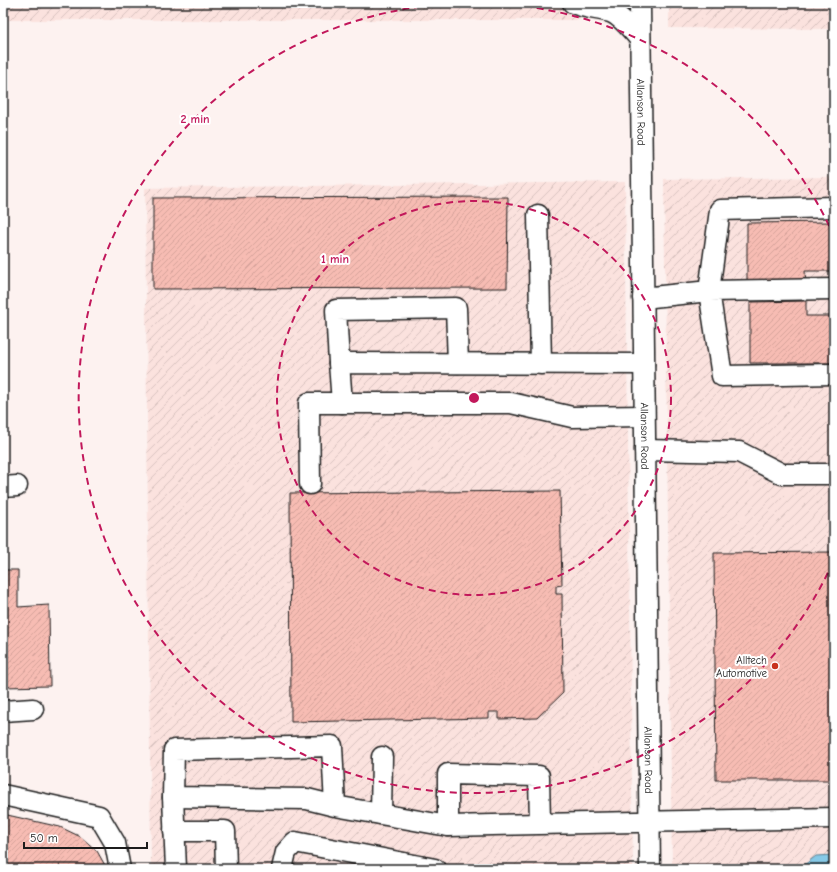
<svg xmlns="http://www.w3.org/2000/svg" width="837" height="872" viewBox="0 0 837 872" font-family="'Comic Neue',sans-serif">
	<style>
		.industrial { fill: url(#industrial-furrows) }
		.water { fill: #86c9e7; stroke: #5c8496 }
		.building { fill: url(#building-hatch); stroke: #1c1c1c }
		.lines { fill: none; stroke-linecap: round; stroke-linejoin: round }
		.minor-casing { stroke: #1c1c1c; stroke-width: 23 }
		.minor { stroke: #fff; stroke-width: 20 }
		.ring { fill: none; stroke: #c2185b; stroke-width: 2; stroke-dasharray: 7 5 }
		.poi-dot { fill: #c8321e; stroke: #fff; stroke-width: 1.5 }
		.labels { text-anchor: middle; stroke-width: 4; stroke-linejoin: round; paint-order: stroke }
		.street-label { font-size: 11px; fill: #1c1c1c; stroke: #fff }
		.poi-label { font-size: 11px; fill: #1c1c1c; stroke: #fff; text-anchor: end }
		.centre { fill: #c2185b; stroke: #fff; stroke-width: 2 }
		.ring-label { font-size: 12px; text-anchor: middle; font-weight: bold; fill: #c2185b; stroke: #fff; stroke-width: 4; stroke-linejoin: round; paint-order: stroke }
	</style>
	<defs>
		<pattern id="industrial-furrows" width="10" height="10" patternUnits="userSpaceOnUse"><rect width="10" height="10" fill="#fbe2de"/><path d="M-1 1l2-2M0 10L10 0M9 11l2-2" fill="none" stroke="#d7c1be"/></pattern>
		<pattern id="building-hatch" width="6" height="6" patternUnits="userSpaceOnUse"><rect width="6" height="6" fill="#f7bcb3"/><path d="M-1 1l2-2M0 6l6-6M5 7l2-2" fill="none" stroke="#d3a199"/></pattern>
	</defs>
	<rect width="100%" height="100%" fill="#fdf2f0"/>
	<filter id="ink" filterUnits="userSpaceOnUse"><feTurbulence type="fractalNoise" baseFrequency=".025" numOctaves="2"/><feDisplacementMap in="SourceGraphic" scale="8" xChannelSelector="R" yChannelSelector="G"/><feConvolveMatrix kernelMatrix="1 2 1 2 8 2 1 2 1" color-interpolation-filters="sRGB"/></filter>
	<g filter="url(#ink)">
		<g class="industrial">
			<rect x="3" y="3" width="577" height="17"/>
			<path d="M669,3H834V29L669,28Z"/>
			<path d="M834,177V869H672L664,179Z"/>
			<path d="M625,182L633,869H151L145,188Z"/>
		</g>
		<path class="water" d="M834,855V869H804V865L816,856Z"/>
		<g class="building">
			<path d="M508,197L507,288L153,289V198Z"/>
			<path d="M834,222V271H805L806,285L747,287V223Z"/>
			<path d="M806,301V316H834V363H750V302Z"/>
			<path d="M560,491L562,585L556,586V594H562L563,693L537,718L499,719V712H489V718L291,722L290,493Z"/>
			<path d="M834,552V780H716L714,553Z"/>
			<path d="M3,570H18V607L49,605L50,686L3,687Z"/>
			<path d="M3,814L60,827L81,837L97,851L107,869H20L3,865Z"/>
		</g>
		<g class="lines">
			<g class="minor-casing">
				<g id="minor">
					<path d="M573,3C586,9 597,8 610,12C620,15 633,31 640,39"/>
					<path id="s1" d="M640,3L650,869"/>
					<path d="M538,215L541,364"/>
					<path d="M834,289L709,291L722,376L834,374"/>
					<path d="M643,298L709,291L720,210L834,207"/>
					<path d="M339,363L336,310L456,308L458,363"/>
					<path d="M342,403L339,363L644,364"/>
					<path d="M645,450L739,452L782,474H834"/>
					<path d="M310,484L309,403H511L572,417L644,416"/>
					<path d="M3,487L17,486"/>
					<path d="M3,711L33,709"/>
					<path d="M3,795L99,816L115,843L120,869"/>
					<path d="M173,797L176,869"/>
					<path d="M335,806L332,746L174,750L173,797L307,799L335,806L448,826L834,818"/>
					<path d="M381,814L382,757"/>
					<path d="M448,826V774L539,776L540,823"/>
					<path d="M174,831H225L226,869"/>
					<path d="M282,869L286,852L295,842L435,869"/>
				</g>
			</g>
			<use href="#minor" class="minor"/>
		</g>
	</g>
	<g class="ring">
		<circle cx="474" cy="398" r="197"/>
		<path d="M833 562A395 395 0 1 1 471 3M477 3A395 395 0 0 1 833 234"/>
	</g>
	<circle class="poi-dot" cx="775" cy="666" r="4"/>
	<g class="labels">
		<g class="street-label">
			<text dy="4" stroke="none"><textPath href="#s1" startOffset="109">Allanson Road</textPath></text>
			<text dy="4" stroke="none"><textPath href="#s1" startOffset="433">Allanson Road</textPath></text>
			<text dy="4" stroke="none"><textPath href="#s1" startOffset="757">Allanson Road</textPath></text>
		</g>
		<g class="poi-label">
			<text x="767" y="664">Alltech<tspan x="767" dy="13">Automotive</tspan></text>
		</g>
	</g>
	<circle cx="474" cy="398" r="6" class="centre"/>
	<g class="ring-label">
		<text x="195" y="123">2 min</text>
		<text x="335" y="263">1 min</text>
	</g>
	<rect width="837" height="872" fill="none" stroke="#fff" stroke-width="16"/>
	<rect x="8" y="8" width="821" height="856" fill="none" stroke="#1c1c1c" stroke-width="1.5" filter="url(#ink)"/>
	<path d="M24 842v6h123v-6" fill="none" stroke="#1c1c1c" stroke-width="2"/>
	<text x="30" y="842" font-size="12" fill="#1c1c1c" stroke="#ffffff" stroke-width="3" paint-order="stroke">50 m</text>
</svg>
